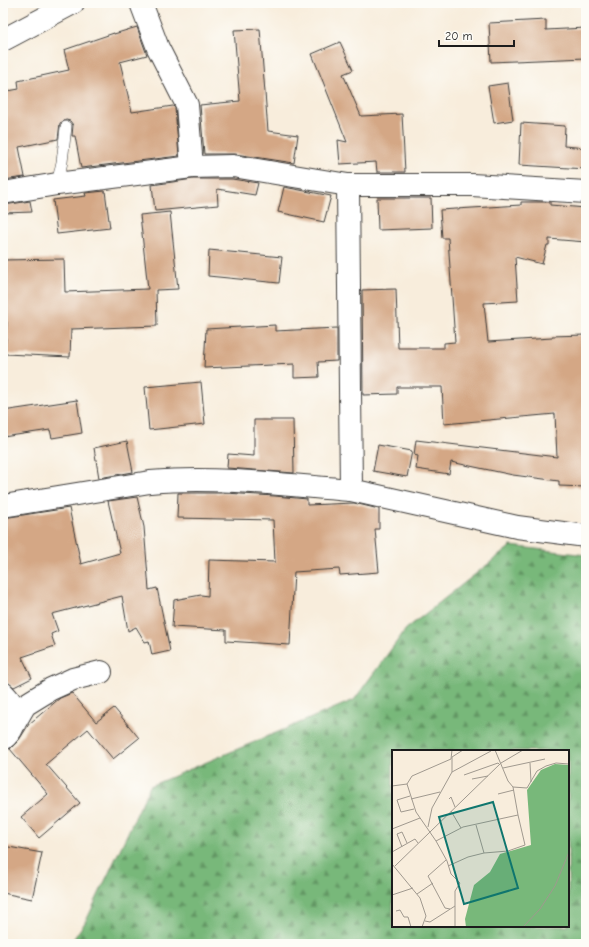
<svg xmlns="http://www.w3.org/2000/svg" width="589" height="947" viewBox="0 0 589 947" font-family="'Comic Neue',sans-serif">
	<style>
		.forest { fill: url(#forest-firs); stroke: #4a6a4b; fill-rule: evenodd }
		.building { fill: #d4a785 }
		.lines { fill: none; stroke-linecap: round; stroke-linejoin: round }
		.service-casing { stroke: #3d3b39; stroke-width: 12 }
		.minor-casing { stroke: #3d3b39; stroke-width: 24 }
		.service { stroke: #fff; stroke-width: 11 }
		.minor { stroke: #fff; stroke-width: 22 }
		.inset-road { fill: none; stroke: #a0998f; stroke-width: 1 }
		.view { fill: #0f766e; fill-opacity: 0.15; stroke: #0f766e; stroke-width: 2 }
		.inset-edge { fill: none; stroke: #1c1c1c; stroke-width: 2 }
	</style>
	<defs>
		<pattern id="forest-firs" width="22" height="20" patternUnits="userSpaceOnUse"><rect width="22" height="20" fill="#78b87a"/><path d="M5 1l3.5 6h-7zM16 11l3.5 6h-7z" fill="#629563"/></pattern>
	</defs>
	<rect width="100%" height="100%" fill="#fdfcf7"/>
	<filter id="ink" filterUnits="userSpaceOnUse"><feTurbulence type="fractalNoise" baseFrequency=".025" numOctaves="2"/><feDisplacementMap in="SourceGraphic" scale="8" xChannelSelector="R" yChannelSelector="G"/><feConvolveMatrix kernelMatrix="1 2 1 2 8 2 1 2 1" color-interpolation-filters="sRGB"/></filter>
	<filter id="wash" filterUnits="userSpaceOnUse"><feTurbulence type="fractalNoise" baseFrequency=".012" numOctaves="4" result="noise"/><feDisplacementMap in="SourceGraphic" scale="16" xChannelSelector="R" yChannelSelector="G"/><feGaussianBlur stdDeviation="0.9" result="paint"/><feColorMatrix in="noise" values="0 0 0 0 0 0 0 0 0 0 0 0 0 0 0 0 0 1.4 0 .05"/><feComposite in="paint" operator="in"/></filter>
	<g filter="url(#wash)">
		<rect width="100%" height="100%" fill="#f8eddc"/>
		<path class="forest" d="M511,546L586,555V944H70L86,921L150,786L354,700L406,629ZM393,751H568V926H393Z"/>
		<g id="blocks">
			<g class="building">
				<path d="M546,20V30L586,28V58L491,62L489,23Z"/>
				<path d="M137,27L147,55L120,62L132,112L173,106L175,108L179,156L81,168L75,136H72L73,125L70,121L66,120L60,123L58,139L19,147L25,177L3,180V92L19,89L18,81L69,70L64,50L114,33V34Z"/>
				<path d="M260,29L268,131L298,135L294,163L235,154H204L200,105L240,101L234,30Z"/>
				<path d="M340,42L353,70L343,74L361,116L402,114L405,172H377L376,162L340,164L338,140L347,142L312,54Z"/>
				<path d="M508,83L513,120L494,123L488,86Z"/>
				<path d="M521,123L565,126L564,146L586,148V169L519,165Z"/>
				<path d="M193,179H232L258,183L255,195L217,189L218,205L155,211L152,185Z"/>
				<path d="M284,187L331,196L324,222L278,212Z"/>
				<path d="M105,191L110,228L57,234L53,200L86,196L85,193Z"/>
				<path d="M377,198H431L432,228L378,230Z"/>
				<path d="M30,201L32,212L4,213V205Z"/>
				<path d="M521,202H550V205L586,208V242L549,239V245H547L542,264L515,257L518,301L484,303L488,342L552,338V336L585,335L586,487L559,486V481L513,475L451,462L449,474L416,469L418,456L414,455L416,440L557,457L555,414L444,424L442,387H397V394L363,395L362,290L396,289L398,348H444V343L455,342L448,238H442L440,210L521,205Z"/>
				<path d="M170,212L178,289L156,290L157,326L71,329L70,357L5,354L7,322H3V260L64,259L65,292L148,289L140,215Z"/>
				<path d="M209,250L282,257L279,283L208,276Z"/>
				<path d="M275,325V331L337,328V361L318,362L319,377L294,378V364L204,368L206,329Z"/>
				<path d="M201,382L205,424L149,430L145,387Z"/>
				<path d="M77,400L82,433L52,438L50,430L3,437V411Z"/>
				<path d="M254,420H293L294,473L227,468L228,454L254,456Z"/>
				<path d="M127,441L133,472L99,478L94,448Z"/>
				<path d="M378,445L412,451L407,477L373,471Z"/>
				<path d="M178,493H225L275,496L307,499V505L354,503L379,509V529H375L379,572L340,575L339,569L294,572L290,645L226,641V630L172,627L174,600L201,595L208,596L209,560L275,562L273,520L177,518Z"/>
				<path d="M137,497L144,527L149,590L157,588L170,651L152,655L149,641L145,642L136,627L128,631L122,596L52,614L58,631L51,634L55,646L22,657L32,678L14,687L5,681L3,676V518L69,508L81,564L120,553L108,501Z"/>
				<path d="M72,693L96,722L114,708L139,738L113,759L88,729L46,764L80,803L39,838L21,817L48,794L10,749L19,740L29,724L60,698Z"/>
				<path d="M3,846L42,853L32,899L3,893Z"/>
			</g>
		</g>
	</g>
	<g filter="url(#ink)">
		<use href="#blocks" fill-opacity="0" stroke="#3d3b39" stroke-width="1"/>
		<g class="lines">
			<g class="service-casing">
				<path id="service" d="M57,184L62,162L66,127"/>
			</g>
			<g class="minor-casing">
				<g id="minor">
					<path d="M141,3L158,48L187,105L192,167"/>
					<path d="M3,40L73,3"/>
					<path d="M3,193L57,184L192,167L233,166L348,185H472L586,192"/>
					<path d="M351,490L517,527L586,536"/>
					<path d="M3,506L150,482C217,476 284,485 351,490L348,185"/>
					<path d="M3,693C7,697 12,703 14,708C18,720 12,732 3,739"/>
					<path d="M14,724L25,705L51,689L73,679L101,672"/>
				</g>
			</g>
			<use href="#service" class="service"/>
			<use href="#minor" class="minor"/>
		</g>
	</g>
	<g transform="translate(392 750)">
		<rect width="177" height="177" fill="#f8eddc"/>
		<path d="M163,14L177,15V177H74L73,169L82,135L98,122L108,104L139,95L135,40L149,20Z" fill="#78b87a"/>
		<path class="inset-road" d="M138,13L139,32M111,18L153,9M60,22V7L71,0M72,25L106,13L108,15M80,29L96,26M15,34L24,62L44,91L55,111L59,124L68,133L63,141V156L38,172L33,171M0,36L15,34L20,26L59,9L60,0M121,37L135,38L145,21L154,16L164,13L177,14M106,44L122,40M18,46L5,50L9,62L22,59M19,49L48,42M57,49L59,47L63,57M59,61L69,78M36,77L40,58L60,22L99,1M0,79L28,68M44,91L71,77L126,65L121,37L116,31L103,0M10,97L5,84L10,82L15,93M0,102L23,89L26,93M92,103L116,101L133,95L126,65M54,110L36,126L53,158L58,159M0,114L28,148L34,166L30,177M3,116L109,13L131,0M56,116L76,107L92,103L84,75M25,144L41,133M0,145L21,138M4,161L8,160L12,167H16L19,177M63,177V156M131,177L148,159L163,136L177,102"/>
		<path class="view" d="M101,52L126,138L72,154L47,67Z"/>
		<rect width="177" height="177" class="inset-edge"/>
	</g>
	<rect width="589" height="947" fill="none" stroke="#fdfcf7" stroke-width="16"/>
	<path d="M439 40v6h75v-6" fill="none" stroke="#1c1c1c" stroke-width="2"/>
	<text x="445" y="40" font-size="12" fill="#1c1c1c" stroke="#fdfcf7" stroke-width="3" paint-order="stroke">20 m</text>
</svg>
